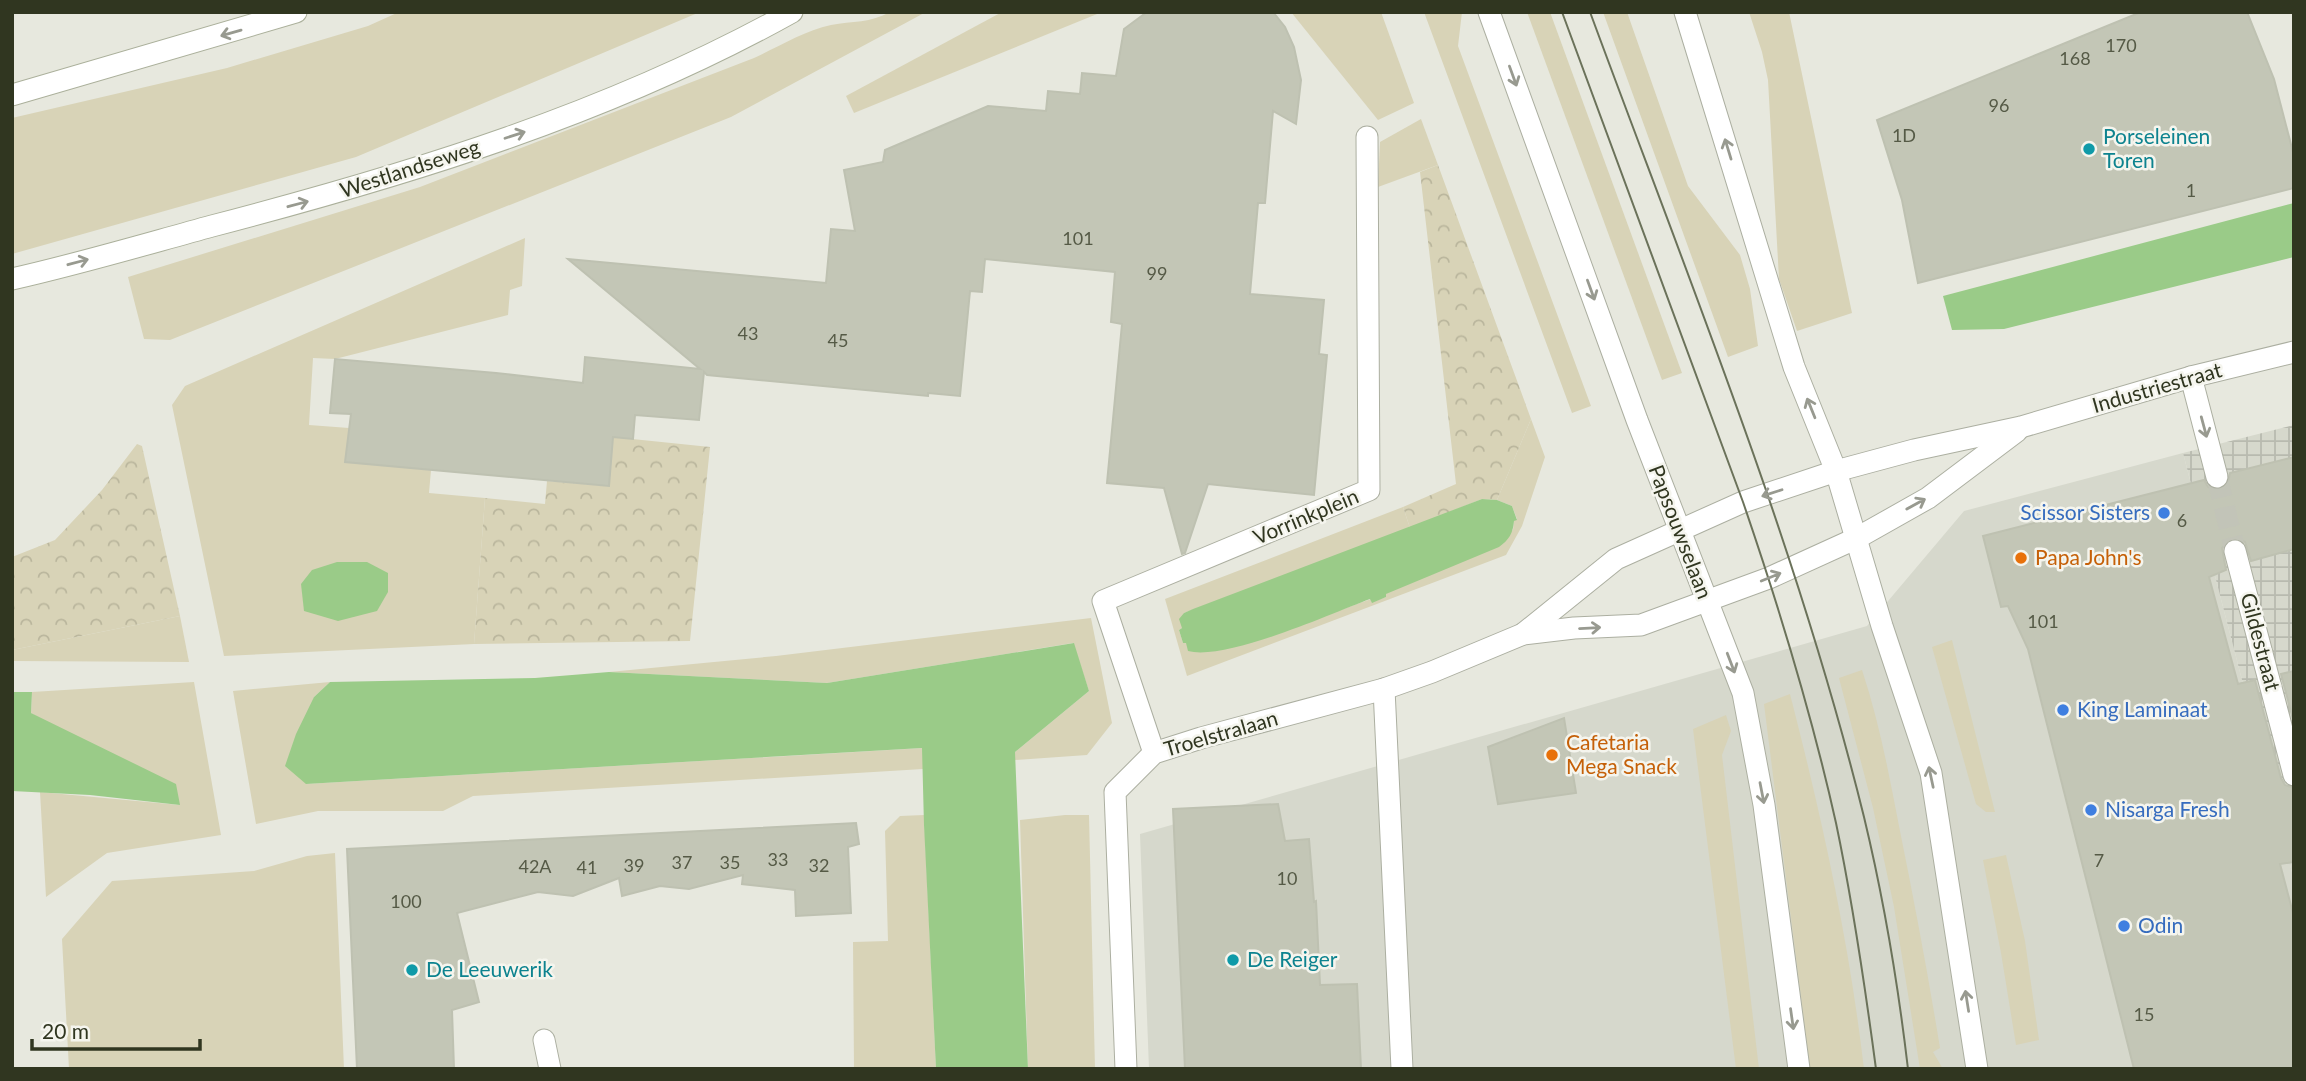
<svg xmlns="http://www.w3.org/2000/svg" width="2306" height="1081" viewBox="0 0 2306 1081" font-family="Lato,sans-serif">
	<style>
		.built { fill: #d6d8cc }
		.industrial { fill: url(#industrial-grid) }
		.green { fill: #d8d3b7 }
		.forest { fill: url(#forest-crowns) }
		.water { fill: #9acb88 }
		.building { fill: #c3c6b6; stroke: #bec1b1; stroke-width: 2 }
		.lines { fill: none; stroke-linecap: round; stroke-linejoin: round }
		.minor-tunnel { stroke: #c2c4b8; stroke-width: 21; stroke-dasharray: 21 10; stroke-linecap: butt }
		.pedestrian-casing { stroke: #acafa1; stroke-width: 23 }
		.minor-casing { stroke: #acafa1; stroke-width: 23 }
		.tertiary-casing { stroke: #acafa1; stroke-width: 23 }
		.secondary-casing { stroke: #abb09b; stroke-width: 23 }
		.pedestrian { stroke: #fff; stroke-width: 21 }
		.minor { stroke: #fff; stroke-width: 21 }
		.tertiary { stroke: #fff; stroke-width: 21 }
		.secondary { stroke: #fff; stroke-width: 21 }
		.tram { stroke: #6b725a; stroke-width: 2 }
		.oneway { stroke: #989a90 }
		.culture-dot { fill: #0f9aa8; stroke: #f5f5ee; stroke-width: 2.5 }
		.shop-dot { fill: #3f7fe0; stroke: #f5f5ee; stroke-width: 2.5 }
		.food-dot { fill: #e8710a; stroke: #f5f5ee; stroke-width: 2.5 }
		.labels { text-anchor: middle; stroke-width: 5; stroke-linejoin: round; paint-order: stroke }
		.number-label { font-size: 18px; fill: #555a46 }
		.culture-label { font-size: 21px; fill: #0d838f; stroke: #f5f5ee; text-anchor: start }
		.street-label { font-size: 21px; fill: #303620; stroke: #f5f5ee }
		.shop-label { font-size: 21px; fill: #366cbe; stroke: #f5f5ee; text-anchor: start }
		.food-label { font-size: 21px; fill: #c56008; stroke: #f5f5ee; text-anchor: start }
	</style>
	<defs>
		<pattern id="industrial-grid" width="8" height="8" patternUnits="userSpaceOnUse" patternTransform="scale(1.75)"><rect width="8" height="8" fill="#d6d8cc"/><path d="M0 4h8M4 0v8" fill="none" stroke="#b8baaf"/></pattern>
		<pattern id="forest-crowns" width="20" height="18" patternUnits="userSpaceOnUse" patternTransform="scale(1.75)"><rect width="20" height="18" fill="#d8d3b7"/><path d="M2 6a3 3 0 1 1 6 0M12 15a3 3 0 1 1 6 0" fill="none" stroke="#bab69d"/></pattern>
	</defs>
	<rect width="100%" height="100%" fill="#e7e8de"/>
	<path class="built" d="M2183,453L2294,880V1069H1149L1140,834L1867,626L1964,511Z"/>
	<path class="industrial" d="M2294,425V880L2183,453Z"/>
	<g class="green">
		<path d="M399,12H700L356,157L12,254V118L227,68L368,26Z"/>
		<path d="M890,12H926L731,117L170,340L144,339L128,277L420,187L754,58C778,47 804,31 831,25C852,21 871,23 890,12Z"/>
		<path d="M1002,12H1102L854,113L846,96Z"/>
		<path d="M1291,12H1381L1414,103L1378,120Z"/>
		<path d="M1424,12H1462L1458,46L1591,406L1572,413Z"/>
		<path d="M1527,12H1550L1682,373L1662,380Z"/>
		<path d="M1603,12H1627L1688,186L1740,255L1750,289L1758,346L1728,357Z"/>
		<path d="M1749,12H1789L1852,313L1797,331L1779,279L1768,80L1762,52Z"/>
		<path d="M1421,119L1438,165L1378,187L1380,142Z"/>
		<path d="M525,238L522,286L510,290L508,315L335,359L313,358L309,425L349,428L345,462L431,470L429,493L485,498L474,644L224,656L172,405L185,386Z"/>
		<path d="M1531,419L1545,457L1522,526L1506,555L1187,676L1165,599L1403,507L1410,528L1184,613L1182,628L1179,630L1183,643L1245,644L1371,599L1372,602L1386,597L1385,594L1513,530L1514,521L1517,519L1512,506L1497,500Z"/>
		<path d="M180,616L189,662L12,661V650Z"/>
		<path d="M1091,618L1112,723L1087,755L1015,760V752L1089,691L1073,643L827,683L609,672L776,656Z"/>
		<path d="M1952,640L1995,812H1986L1976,804L1932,647Z"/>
		<path d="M1862,670C1879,721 1889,774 1899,826C1914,900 1928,974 1940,1048L1933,1052L1943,1069H1920L1894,907L1873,808L1839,678Z"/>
		<path d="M194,682L221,835L107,853L46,897L40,792L180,805L31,713L32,692Z"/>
		<path d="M330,682L314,697L306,784L923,748V769L473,796L443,811H318L256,824L233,691Z"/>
		<path d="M1790,694C1822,818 1849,941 1864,1069H1810L1764,704Z"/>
		<path d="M1726,715L1731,731L1722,755L1759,1069H1736L1693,729Z"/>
		<path d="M924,815L936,1069H854L853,942L888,941L885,831L900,816Z"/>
		<path d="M1065,815H1089L1095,1069H1028L1020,820Z"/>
		<path d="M335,853L344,1069H69L62,939L112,881L254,871L307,856Z"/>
		<path d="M2006,855L2025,941L2039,1040L2016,1045L2001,953L1983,860Z"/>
	</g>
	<g class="forest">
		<path d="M1438,165L1531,419L1497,500L1482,499L1410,528L1403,507L1456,484L1420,172Z"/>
		<path d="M613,437L710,447L690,641L474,644L485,498L545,504L547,481L608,486Z"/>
		<path d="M137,444L142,446L180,616L12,650V557L55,540L102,490Z"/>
	</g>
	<g class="water">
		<path d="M2294,203V257L2004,329L1952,330L1943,296Z"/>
		<path d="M1482,499L1497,500L1512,506L1517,520L1514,521C1513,533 1509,540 1499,547L1386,594V597L1372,603L1370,599C1330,614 1226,661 1188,651L1186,643H1183L1179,630L1182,628L1179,619L1184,613L1193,609Z"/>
		<path d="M337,562H367L388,573V592L377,611L338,621L304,611L301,584L312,570Z"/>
		<path d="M1074,643L1089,691L1015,752L1028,1069H936L924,825L922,748L306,784L285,766L296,734L314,697L330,682L535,678L609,672L827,683Z"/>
		<path d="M12,692H32L31,713L176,784L180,805L90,795L12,791Z"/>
	</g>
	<g class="building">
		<path d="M1147,12H1273L1285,27L1294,47L1301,80L1296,124L1273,111L1265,203H1258L1250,294L1324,300L1319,354L1327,355L1314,495L1208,484L1185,553L1182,554L1164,488L1107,483L1122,324L1111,322L1115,272L985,259L982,292L970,291L960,396L928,393V396L707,375L704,372L699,420L635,415L633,439L613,437L609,486L345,462L351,414L330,413L335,359L496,373L583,383L585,357L700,369L568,259L826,283L831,229L855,231L844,170L883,162L885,150L988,106L1046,111L1048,91L1080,94L1082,73L1116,76L1124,29Z"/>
		<path d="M2141,12H2247L2274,79L2294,156V188L1918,283L1902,200L1877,120Z"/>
		<path d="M2294,457V549L2251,561L2245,542L2239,539H2231L2222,548L2226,570L2209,577L2238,684L2255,680L2281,778L2285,785L2294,788V862L2280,864L2294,917V1069H2134L2028,649L2008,606L2001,607L1983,536L2204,480L2208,487L2220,490L2227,486L2230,473Z"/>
		<path d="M2294,671V723L2281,674Z"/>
		<path d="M1564,718L1576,793L1498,804L1488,747Z"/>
		<path d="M1278,804L1285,841L1309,839L1314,902L1316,901L1320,985L1357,984L1361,1069H1185L1173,809Z"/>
		<path d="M856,823L859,844L848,847L851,913L796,916L795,890L742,884L743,875L689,889L660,886L622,896L619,878L573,896L538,892L457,913L479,1002L452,1010L454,1069H357L347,849Z"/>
	</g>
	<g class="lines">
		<path class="minor-tunnel" d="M2217,477L2235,551"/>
		<g class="pedestrian-casing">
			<path id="pedestrian" d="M1384,689L1402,1069"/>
		</g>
		<g class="minor-casing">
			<g id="minor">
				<path d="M2191,377L2217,477"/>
				<path d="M2235,551L2294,775"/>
				<path d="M1523,634L1574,628L1641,625L1769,578L1857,538L1928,498L2017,431"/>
				<path d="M1154,753L1103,601L1369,490L1367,137"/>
				<path d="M544,1040L550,1069"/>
				<path d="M1126,1069L1115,792L1154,753L1201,738L1384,689L1432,672L1523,634L1616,559L1743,502L1836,471L1914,450L2021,427L2191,377L2294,352"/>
			</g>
		</g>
		<g class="tertiary-casing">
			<g id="tertiary">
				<path d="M1489,12L1637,420L1743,693L1764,805L1799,1069"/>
				<path d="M1685,12L1794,367L1836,471L1882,626L1931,773L1977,1069"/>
			</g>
		</g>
		<g class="secondary-casing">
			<g id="secondary">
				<path d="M12,95L296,12"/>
				<path d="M12,279C79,264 146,244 212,226C411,174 611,113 792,12"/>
			</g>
		</g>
		<use href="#pedestrian" class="pedestrian"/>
		<use href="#minor" class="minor"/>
		<use href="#tertiary" class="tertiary"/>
		<use href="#secondary" class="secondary"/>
		<g class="tram">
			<path d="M1562,12L1743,502C1779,607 1812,715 1836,823C1853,904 1865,986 1876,1069"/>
			<path d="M1590,12C1688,278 1796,542 1864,817C1884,900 1898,984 1908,1069"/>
		</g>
	</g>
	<defs><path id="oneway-shaft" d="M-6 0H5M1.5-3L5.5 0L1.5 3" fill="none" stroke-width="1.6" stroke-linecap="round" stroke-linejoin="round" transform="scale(1.75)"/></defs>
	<g class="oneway">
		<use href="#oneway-shaft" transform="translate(231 33) rotate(164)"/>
		<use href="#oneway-shaft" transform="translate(1513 76) rotate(70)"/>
		<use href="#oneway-shaft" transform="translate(515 135) rotate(-18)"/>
		<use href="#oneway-shaft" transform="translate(1728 149) rotate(-107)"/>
		<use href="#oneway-shaft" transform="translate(298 204) rotate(-15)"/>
		<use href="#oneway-shaft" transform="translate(78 262) rotate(-15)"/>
		<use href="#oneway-shaft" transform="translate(1591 290) rotate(70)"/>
		<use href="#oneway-shaft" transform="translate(1811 408) rotate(-112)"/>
		<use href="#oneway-shaft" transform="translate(2204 427) rotate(75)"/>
		<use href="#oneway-shaft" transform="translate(1772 493) rotate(162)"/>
		<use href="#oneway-shaft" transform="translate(1916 504) rotate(-29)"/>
		<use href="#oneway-shaft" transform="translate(1771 577) rotate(-22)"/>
		<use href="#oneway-shaft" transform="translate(1590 628) rotate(-3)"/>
		<use href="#oneway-shaft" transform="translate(1731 663) rotate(69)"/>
		<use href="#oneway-shaft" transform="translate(1931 777) rotate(-102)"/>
		<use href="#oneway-shaft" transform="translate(1762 793) rotate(79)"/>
		<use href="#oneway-shaft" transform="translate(1967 1001) rotate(-99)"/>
		<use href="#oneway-shaft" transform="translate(1792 1019) rotate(82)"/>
	</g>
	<g class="culture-dot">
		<circle cx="2089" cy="149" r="7"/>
		<circle cx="1233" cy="960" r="7"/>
		<circle cx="412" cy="970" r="7"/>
	</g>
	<g class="shop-dot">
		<circle cx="2164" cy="513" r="7"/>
		<circle cx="2063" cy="710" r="7"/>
		<circle cx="2091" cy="810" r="7"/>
		<circle cx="2124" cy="926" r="7"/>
	</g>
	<g class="food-dot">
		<circle cx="2021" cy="558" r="7"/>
		<circle cx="1552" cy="755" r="7"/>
	</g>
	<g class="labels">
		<g class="number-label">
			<text x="2121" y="52">170</text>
			<text x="2075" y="65">168</text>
			<text x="1999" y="112">96</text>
			<text x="1904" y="142">1D</text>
			<text x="2191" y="197">1</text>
			<text x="1078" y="245">101</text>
			<text x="1157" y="280">99</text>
			<text x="748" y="340">43</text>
			<text x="838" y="347">45</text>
			<text x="2182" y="527">6</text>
			<text x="2043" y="628">101</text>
			<text x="778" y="866">33</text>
			<text x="2099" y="867">7</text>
			<text x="682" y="869">37</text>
			<text x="730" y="869">35</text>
			<text x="634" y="872">39</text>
			<text x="819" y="872">32</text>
			<text x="535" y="873">42A</text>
			<text x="587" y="874">41</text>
			<text x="1287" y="885">10</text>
			<text x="406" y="908">100</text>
			<text x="2144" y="1021">15</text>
		</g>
		<g class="culture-label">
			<text x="2103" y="144">Porseleinen<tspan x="2103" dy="24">Toren</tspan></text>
			<text x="1247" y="967">De Reiger</text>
			<text x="426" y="977">De Leeuwerik</text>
		</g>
		<g class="street-label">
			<text transform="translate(410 169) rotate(-18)" y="7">Westlandseweg</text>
			<text transform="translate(2157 388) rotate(-16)" y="7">Industriestraat</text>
			<text transform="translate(1306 517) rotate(-23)" y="7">Vorrinkplein</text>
			<text transform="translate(1680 532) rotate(69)" y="7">Papsouwselaan</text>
			<text transform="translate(2260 642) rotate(75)" y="7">Gildestraat</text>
			<text transform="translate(1221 734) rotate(-16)" y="7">Troelstralaan</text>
		</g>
		<g class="shop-label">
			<text x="2150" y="520" text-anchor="end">Scissor Sisters</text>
			<text x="2077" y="717">King Laminaat</text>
			<text x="2105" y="817">Nisarga Fresh</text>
			<text x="2138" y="933">Odin</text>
		</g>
		<g class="food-label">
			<text x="2035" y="565">Papa John's</text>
			<text x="1566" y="750">Cafetaria<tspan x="1566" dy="24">Mega Snack</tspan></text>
		</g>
	</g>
	<rect width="2306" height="1081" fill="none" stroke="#303620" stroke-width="28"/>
	<path d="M32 1039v10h168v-10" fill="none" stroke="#303620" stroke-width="3.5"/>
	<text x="42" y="1039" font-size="21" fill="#303620" stroke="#f5f5ee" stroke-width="5" paint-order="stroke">20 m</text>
</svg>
